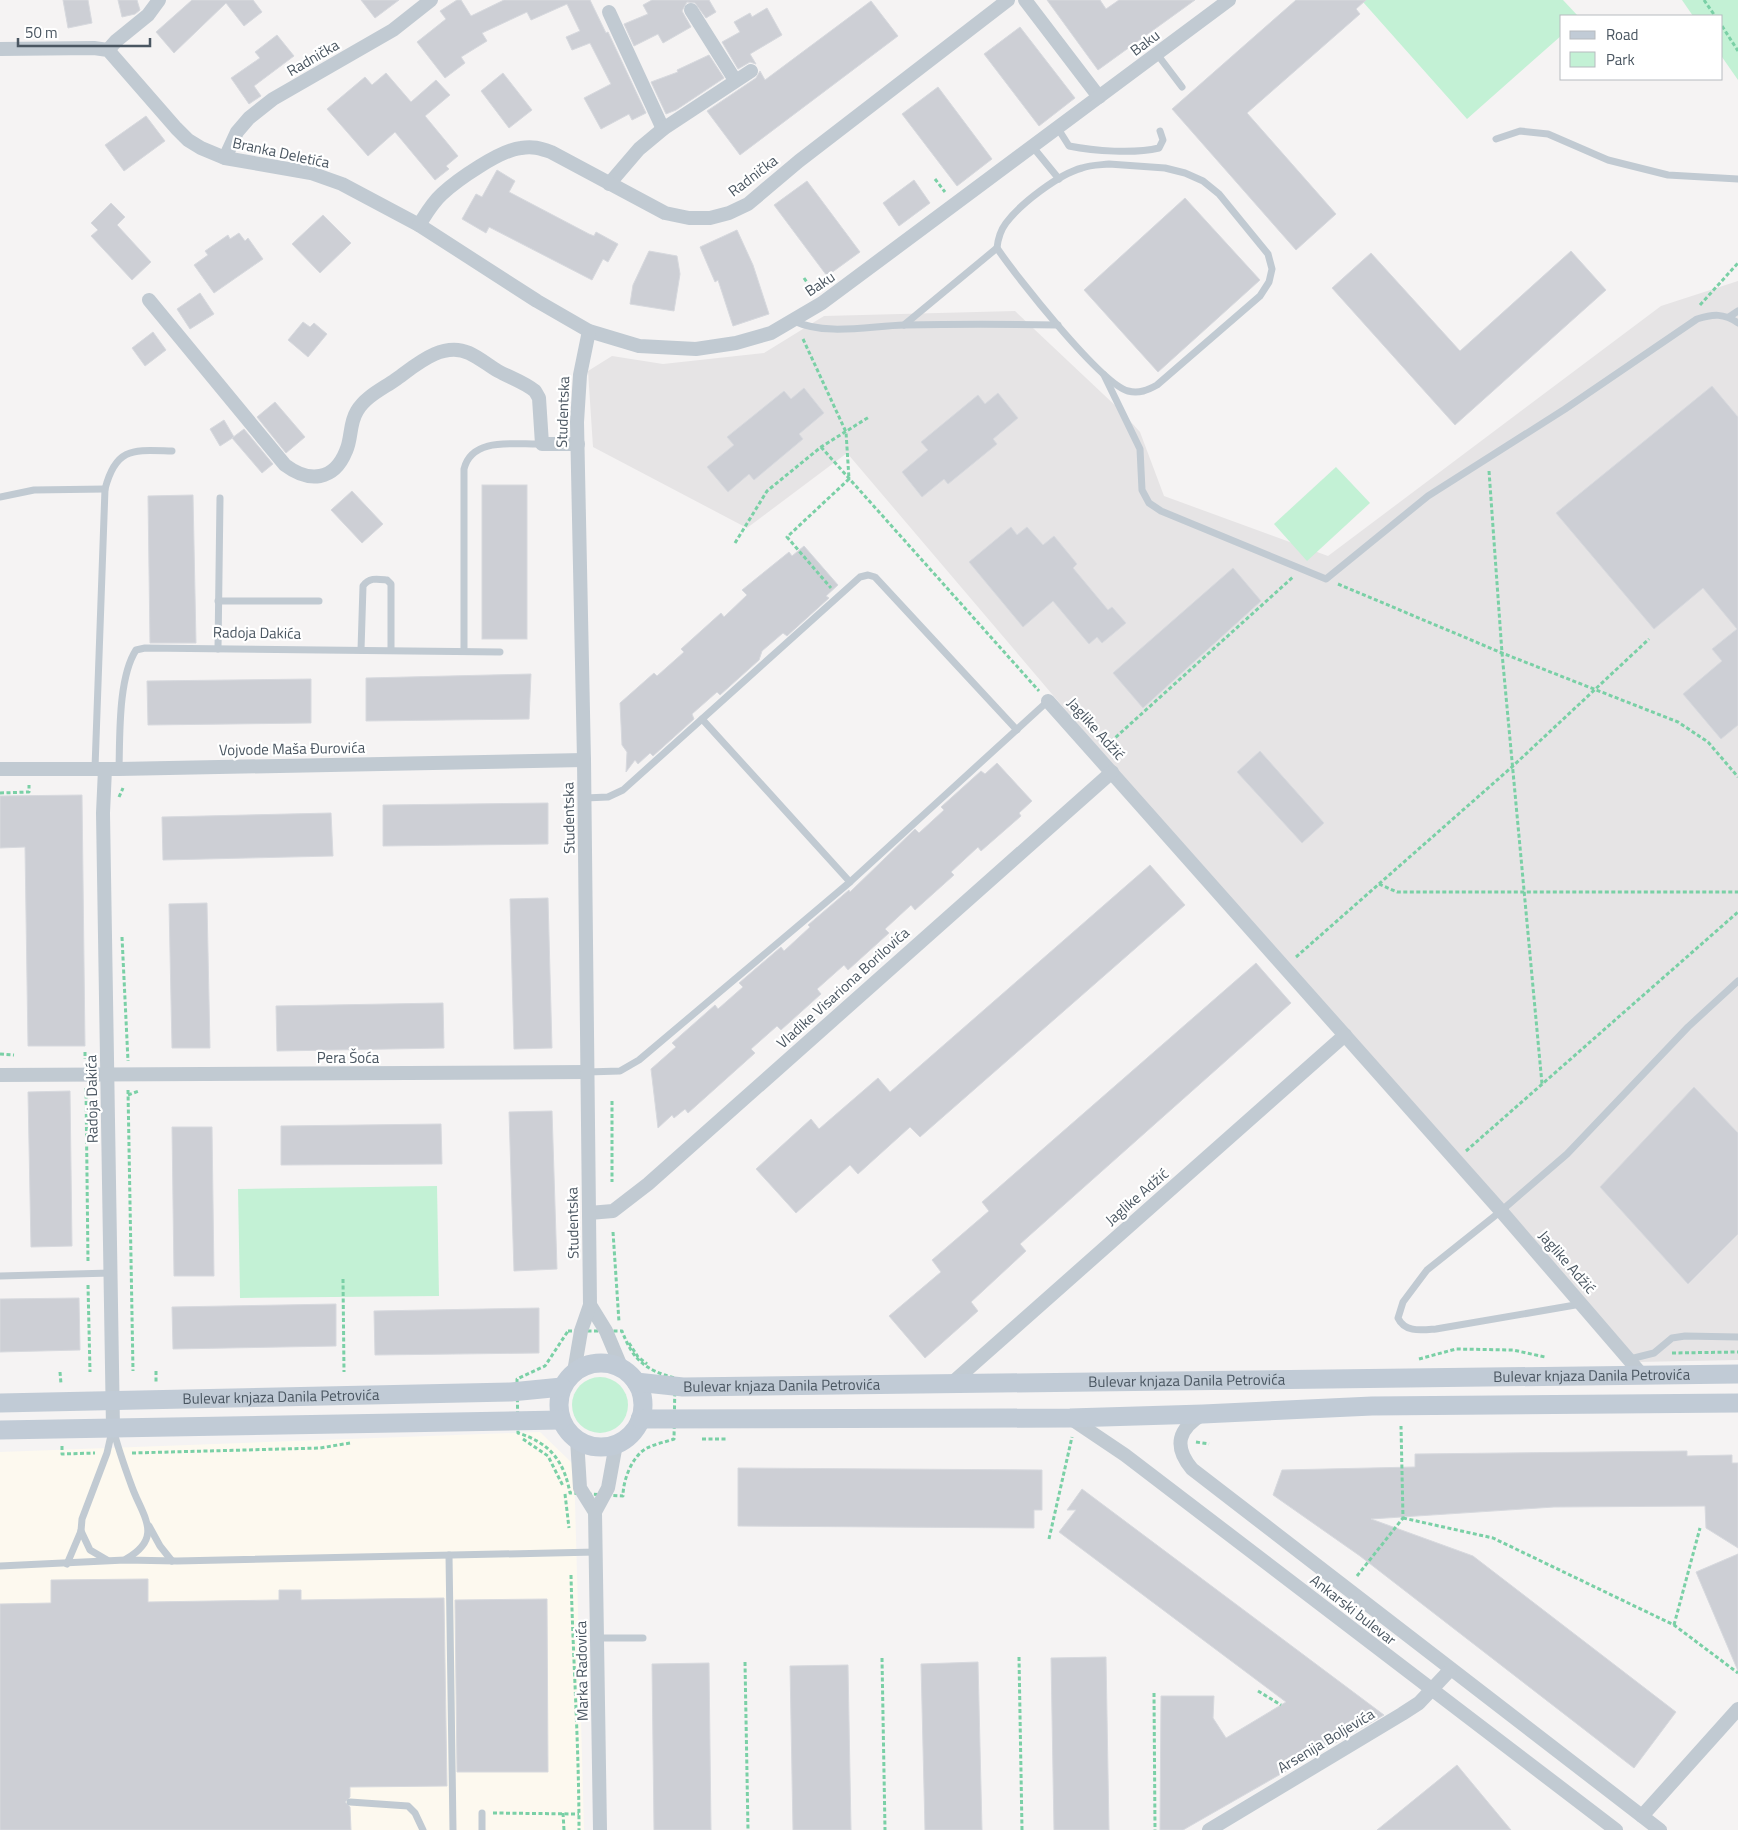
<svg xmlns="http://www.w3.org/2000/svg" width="1738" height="1830" viewBox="0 0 1738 1830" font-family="'Titillium Web',sans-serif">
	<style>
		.commercial { fill: #fdf9ef }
		.education { fill: #e6e4e5 }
		.green { fill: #c3f1d5 }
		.building { fill: #cdcfd5; stroke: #d7d9de }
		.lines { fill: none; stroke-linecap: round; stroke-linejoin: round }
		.path { stroke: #7ad0a6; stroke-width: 3; stroke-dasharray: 4 2.5; stroke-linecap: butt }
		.lane { stroke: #c1cad2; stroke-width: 7 }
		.street { stroke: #c1cad2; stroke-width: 14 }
		.secondary { stroke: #c1cbd6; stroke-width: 19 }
		.labels { text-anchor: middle; stroke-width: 4.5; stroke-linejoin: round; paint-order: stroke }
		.street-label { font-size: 15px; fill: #4a5661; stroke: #fff }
	</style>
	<rect width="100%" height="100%" fill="#f5f3f3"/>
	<path class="commercial" d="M540,1432L574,1465L584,1830H0V1452Z"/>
	<path class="education" d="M1738,281V1360L1638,1362L1131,787L847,453L747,528L593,447L588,371L612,356L663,364L764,353L824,316L1015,311L1120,410L1140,432L1164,496L1328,556L1661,306Z"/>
	<g class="green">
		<path d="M1366,0H1563L1578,16H1562V35L1467,119L1363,2Z"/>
		<path d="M1682,0H1738V80L1722,57V16H1693Z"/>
		<path d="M1336,467L1370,503L1307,561L1274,524Z"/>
		<path d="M437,1186L439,1296L240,1298L238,1189Z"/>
		<circle cx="600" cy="1405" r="28"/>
	</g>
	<g class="building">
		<path d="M63,0H88L92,23L68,28Z"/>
		<path d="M118,0H137L140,10L135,14L122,17Z"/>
		<path d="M192,0H253L262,12L244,26L226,3L174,53L156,32Z"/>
		<path d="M361,0H399L375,18Z"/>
		<path d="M457,0H461L471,16L504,0H590L606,33L608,32L646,113L632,120L629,114L601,129L584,98L611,84L590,43L572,50L566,37L580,31L567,4L531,20L527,12L482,33L487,41L461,57L465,63L445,78L417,42L446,19L440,11Z"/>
		<path d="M652,0H709L716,12L706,18L695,3L687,2L682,11L691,27L663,43L658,34L634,46L624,24L648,14L643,5Z"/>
		<path d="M1047,0H1100L1106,9L1119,0H1195L1098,70Z"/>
		<path d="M1296,0H1366L1356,9L1360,14L1247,113L1336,214L1296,250L1172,109Z"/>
		<path d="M871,1L898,36L740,155L707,111L756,78L760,71L765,80Z"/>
		<path d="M767,8L782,35L750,54L756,64L750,62L738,69L722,42L740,32L734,22L750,13L752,17Z"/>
		<path d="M1020,27L1075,98L1039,126L984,54Z"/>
		<path d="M277,35L294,56L254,86L261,96L249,104L231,78L260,58L255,52Z"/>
		<path d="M709,55L724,78L676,110L666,114L651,82L678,72L677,70Z"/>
		<path d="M386,73L411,102L436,80L450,95L425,116L458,156L446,166L449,169L435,180L395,132L368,156L327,109L365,77L372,85Z"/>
		<path d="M503,73L532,110L509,128L481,91Z"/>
		<path d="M938,87L992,159L957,186L902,114Z"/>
		<path d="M146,116L165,141L124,171L105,145Z"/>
		<path d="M497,170L515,181L509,192L589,234L594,236L596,232L618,244L608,262L603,259L592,280L489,227L486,233L462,219L476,194L482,197Z"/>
		<path d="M914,180L930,203L899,226L883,203Z"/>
		<path d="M807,181L860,252L827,276L774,205Z"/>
		<path d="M1185,198L1260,280L1158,372L1084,290Z"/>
		<path d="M111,203L125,217L117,225L151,262L132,280L91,236L98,230L91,223Z"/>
		<path d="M323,215L351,243L320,273L292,244Z"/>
		<path d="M737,230L753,265L769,314L733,326L718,280L715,282L700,247Z"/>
		<path d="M239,233L245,241L248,238L263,259L214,293L194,265L208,255L205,251L228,235L230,239Z"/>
		<path d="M649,251L677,256L680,274L674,311L630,304L633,285Z"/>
		<path d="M1571,251L1606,290L1455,425L1332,288L1371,253L1460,351Z"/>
		<path d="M200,293L214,314L190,329L177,309Z"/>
		<path d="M303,322L310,327L314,323L327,334L308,357L288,340Z"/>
		<path d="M153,332L166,350L145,366L132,348Z"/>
		<path d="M1712,386L1738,417V725L1721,739L1683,694L1722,661L1712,649L1737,629L1703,588L1654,629L1556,513Z"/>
		<path d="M804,388L824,413L799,434L803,439L754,480L749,474L728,492L707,467L734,445L727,437L784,391L791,399Z"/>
		<path d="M998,393L1018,418L993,439L997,444L948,484L944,479L922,497L902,472L928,450L921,442L978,395L985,404Z"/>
		<path d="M275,402L305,437L286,453L257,417Z"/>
		<path d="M224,420L234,437L220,446L210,429Z"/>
		<path d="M244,429L273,464L262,473L232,438Z"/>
		<rect x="482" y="485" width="45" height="154"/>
		<path d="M352,491L383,524L362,543L331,510Z"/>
		<path d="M193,495L196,643H150L148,496Z"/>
		<path d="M1011,527L1017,535L1027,527L1043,545L1054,536L1077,564L1073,568L1108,610L1112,607L1126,623L1102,643L1097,637L1089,644L1053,601L1023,627L969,562Z"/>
		<path d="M804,546L838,585L826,596L829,598L787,636L783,633L762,651L759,660L720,695L717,692L692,714L694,719L653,756L650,753L638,764L635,760L626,772L627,752L622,745L620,703L654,673L657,676L684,652L681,649L721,613L724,617L747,595L742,590L789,552L792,556Z"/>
		<path d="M1233,568L1261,601L1143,708L1113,673Z"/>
		<path d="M531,674L529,719L366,721V678Z"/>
		<path d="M311,679V723L148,725L147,681Z"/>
		<path d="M1260,751L1324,823L1302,843L1237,772Z"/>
		<path d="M997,763L1032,801L1019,813L1021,816L981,851L978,847L951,872L954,875L915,910L911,905L885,929L889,933L848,970L844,965L817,989L821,994L781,1030L777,1026L751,1049L755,1053L688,1113L685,1109L674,1118L672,1115L658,1128L651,1069L676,1047L672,1043L715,1005L718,1009L743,987L739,983L781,947L784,951L810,927L808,925L849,890L850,892L915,829L919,833L944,810L941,807L981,771L985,774Z"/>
		<path d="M82,795L85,1046H28L25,847L0,848V796Z"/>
		<path d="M548,803V844L383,846V805Z"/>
		<path d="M331,813L333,856L163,860L162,817Z"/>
		<path d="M1150,865L1185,905L920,1137L910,1127L858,1174L850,1165L796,1213L756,1169L811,1119L819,1129L878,1078L890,1092Z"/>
		<path d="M548,898L552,1048L514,1049L510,899Z"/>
		<path d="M207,903L210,1048H172L169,904Z"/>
		<path d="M1256,963L1291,1003L1020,1244L1026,1251L971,1302L978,1311L925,1358L889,1316L941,1272L932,1260L989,1211L982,1202Z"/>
		<path d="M443,1003L444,1048L277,1051L276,1006Z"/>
		<path d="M1694,1087L1738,1133V1234L1688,1284L1600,1187Z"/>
		<path d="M70,1091L72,1246L31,1247L28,1092Z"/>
		<path d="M552,1111L557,1269L514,1271L509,1112Z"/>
		<path d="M441,1124L442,1164L281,1165V1126Z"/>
		<path d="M172,1127H212L214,1276H174Z"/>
		<path d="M79,1298L80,1350L0,1352V1299Z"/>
		<path d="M336,1304V1346L173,1349L172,1307Z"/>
		<path d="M539,1308V1353L375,1355L374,1311Z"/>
		<path d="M1687,1451V1456L1732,1455V1463H1738V1548L1706,1528L1705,1506L1554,1507L1371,1519L1473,1556L1676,1712L1634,1768L1360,1556L1273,1495L1282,1470L1415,1467V1454Z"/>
		<path d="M738,1468L1042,1470V1510H1034V1528L738,1526Z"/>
		<path d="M1082,1489L1384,1715L1183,1830H1160L1161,1696H1214L1213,1718L1226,1738L1286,1702L1059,1532L1076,1510H1067Z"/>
		<path d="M1738,1554V1671L1696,1572Z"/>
		<path d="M148,1579V1602L279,1600V1590H301V1600L444,1598L447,1786L350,1787V1797L345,1802L350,1807L351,1830H0V1604L51,1603V1580Z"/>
		<path d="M547,1599L548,1772H457L455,1600Z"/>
		<path d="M1106,1657L1109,1830H1054L1051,1658Z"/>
		<path d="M978,1662L982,1830H925L921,1664Z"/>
		<path d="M709,1663L711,1830H654L652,1664Z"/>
		<path d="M848,1665L851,1830H793L790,1666Z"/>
		<path d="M1457,1765L1511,1830H1377Z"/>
	</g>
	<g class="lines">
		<g class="path">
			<path d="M1704,0L1715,16"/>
			<path d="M1722,26L1738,51"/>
			<path d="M935,179L945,192"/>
			<path d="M804,278L814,292"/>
			<path d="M1700,305L1738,263"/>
			<path d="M803,339L846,432L849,479L787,537L831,588"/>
			<path d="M821,447L1039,691"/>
			<path d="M1489,471L1502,653L1542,1084"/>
			<path d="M735,543L767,491L821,447L869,417"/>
			<path d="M1338,584L1502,653L1678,722L1708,742L1738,777"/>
			<path d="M1106,746L1293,577"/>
			<path d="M0,793L29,792V785"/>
			<path d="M119,797L123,788"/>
			<path d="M1379,884L1397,892H1738"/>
			<path d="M122,937L128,1061"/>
			<path d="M1296,957L1513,766L1649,639"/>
			<path d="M85,1052V1059"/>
			<path d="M0,1054L14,1055"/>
			<path d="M86,1088L88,1262"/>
			<path d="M128,1090L133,1371"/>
			<path d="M128,1095L139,1091"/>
			<path d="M612,1101V1182"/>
			<path d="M1466,1151L1738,912"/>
			<path d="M613,1232L619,1322"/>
			<path d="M343,1279L344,1372"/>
			<path d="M88,1285L90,1372"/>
			<path d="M568,1331H622C633,1360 645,1370 675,1378L674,1439C665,1442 655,1444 647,1448C632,1456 623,1480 623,1496L570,1493C564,1461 550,1443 518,1433L517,1379L545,1366Z"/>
			<path d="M629,1343L638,1357L647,1364"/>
			<path d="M1672,1353L1738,1352"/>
			<path d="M1419,1359L1456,1349L1513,1350L1545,1357"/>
			<path d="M156,1371V1382"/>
			<path d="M60,1372L61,1384"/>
			<path d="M523,1439L548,1456L563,1486"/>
			<path d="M702,1439H726"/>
			<path d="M1196,1442L1209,1444"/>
			<path d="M62,1446V1454L95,1453"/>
			<path d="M132,1453L320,1448L350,1443"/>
			<path d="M565,1494L569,1528"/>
			<path d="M1403,1518L1493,1538L1674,1625L1738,1673"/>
			<path d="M1049,1539L1072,1437"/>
			<path d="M571,1575C573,1660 579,1745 579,1830"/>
			<path d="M1357,1576L1403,1518L1401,1426"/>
			<path d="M1674,1625L1700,1528"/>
			<path d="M1019,1657L1022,1830"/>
			<path d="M882,1658L885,1830"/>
			<path d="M745,1662L748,1830"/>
			<path d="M1258,1691L1281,1705"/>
			<path d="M1154,1693L1155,1830"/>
			<path d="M493,1813L579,1814"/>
			<path d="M563,1813L564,1830"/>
		</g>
		<g class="lane">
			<path d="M1157,54L1182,87"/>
			<path d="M1057,127L1069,146C1094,151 1134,154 1159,148L1163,140L1160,131"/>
			<path d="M1496,139L1520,131L1548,134L1608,160L1668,175L1738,179"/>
			<path d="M1032,146L1059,179"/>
			<path d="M1109,164L1165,168L1185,173L1203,181L1219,194L1268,254L1272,269L1269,282L1260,296L1157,385C1148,390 1139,394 1128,391C1101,384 1015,275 997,248C998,238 1000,231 1006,223C1020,204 1059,174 1082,168C1090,165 1100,165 1109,164Z"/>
			<path d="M1729,317L1738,311"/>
			<path d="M794,321C826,336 869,326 904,325C955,324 1007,324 1058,325"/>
			<path d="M904,325L997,248"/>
			<path d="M1104,375L1140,449L1142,490L1149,503L1161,511L1326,579L1428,496L1565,409L1697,319C1713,314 1724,313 1738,323"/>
			<path d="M0,497L34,490L105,489"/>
			<path d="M218,601H319"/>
			<path d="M218,649L220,498"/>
			<path d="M361,650L363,586C369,577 378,579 387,580L391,584V650"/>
			<path d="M464,650V469C472,436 516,445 542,444"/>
			<path d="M702,719L850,882"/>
			<path d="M95,768L105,489C116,446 134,450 172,451"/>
			<path d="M119,769C120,736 118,678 136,650L145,648L500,652"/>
			<path d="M585,798L608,797L623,790L860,577L868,575L875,577L1017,730"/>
			<path d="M587,1072L620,1071L639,1060L850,882L1048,701"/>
			<path d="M0,1276L111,1273"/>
			<path d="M1581,1304L1436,1329C1422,1330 1405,1333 1398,1318L1403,1302L1427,1270L1501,1211L1567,1154L1688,1027L1738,981"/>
			<path d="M1630,1359L1654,1353L1672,1338L1685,1336L1738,1337"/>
			<path d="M113,1428C118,1449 125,1468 132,1487C143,1517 164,1537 126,1559"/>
			<path d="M149,1526L160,1546L172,1561"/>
			<path d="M81,1531L90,1550L107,1560"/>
			<path d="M449,1555L453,1830"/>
			<path d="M67,1564L81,1531L82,1519L107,1453L112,1431"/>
			<path d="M0,1566L125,1560L177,1561L596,1552"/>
			<path d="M597,1638H643"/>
			<path d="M350,1802L408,1806L415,1813L423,1830"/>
			<path d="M482,1813V1830"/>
		</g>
		<g class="street">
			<path d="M1025,0L1099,97"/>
			<path d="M691,10L735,80"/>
			<path d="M609,12L663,129"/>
			<path d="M0,49L94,48L108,50L176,128L188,140L201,148L225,158L311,173L342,184L419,225L537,301L589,331L639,346L696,349L736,343L771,333L822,303L1229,0"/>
			<path d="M108,50L116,41L148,15L159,0"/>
			<path d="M225,158L237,132L249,118L273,99L393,30L431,0"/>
			<path d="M609,184L639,149L663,129L751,71"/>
			<path d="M419,225C426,214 432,203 442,194C457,180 500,150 521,148C532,146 540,148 551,152L665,213L689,218H710L729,213L748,204L799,161L1008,0"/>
			<path d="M149,300L285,465C309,483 334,481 346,451C352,438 349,424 357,411C365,397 382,389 395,380C416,365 442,341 469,353C480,358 489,366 498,371C511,378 524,382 535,391L539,398L542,444H578"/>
			<path d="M1048,701L1501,1211L1643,1376"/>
			<path d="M0,769H119L584,760"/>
			<path d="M105,769L103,813L113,1428"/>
			<path d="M0,1075L587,1072"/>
			<path d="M589,1213L613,1211L648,1184L1112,772"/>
			<path d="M590,1305L606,1331L622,1369"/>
			<path d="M574,1372L581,1331L590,1305L584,760L577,422L580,375L589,331"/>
			<path d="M952,1383L1345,1035"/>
			<path d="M1203,1414C1178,1429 1173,1446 1192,1469L1660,1830"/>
			<path d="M1070,1418L1125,1455L1616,1830"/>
			<path d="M577,1439L580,1488L595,1512L600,1830"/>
			<path d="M595,1512L608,1488L616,1444"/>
			<path d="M1642,1816L1738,1709"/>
			<path d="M1209,1830L1402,1714L1419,1703L1450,1670"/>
		</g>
		<g class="secondary">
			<circle cx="601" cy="1405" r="42"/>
			<path id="s1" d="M636,1382L683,1387L1738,1374"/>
			<path id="s2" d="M0,1403L511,1392L562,1387"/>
			<path d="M640,1419L1070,1418L1203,1414L1372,1406L1738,1403"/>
			<path d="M0,1430L561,1420"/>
		</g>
	</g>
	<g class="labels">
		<g class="street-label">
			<text transform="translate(1145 43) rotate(-37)" y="5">Baku</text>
			<text transform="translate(313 58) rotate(-30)" y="5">Radnička</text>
			<text transform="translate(281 153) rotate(12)" y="5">Branka Deletića</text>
			<text transform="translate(753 176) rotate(-37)" y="5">Radnička</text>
			<text transform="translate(820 284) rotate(-34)" y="5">Baku</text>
			<text transform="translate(563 412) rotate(-88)" y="5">Studentska</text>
			<text transform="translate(257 633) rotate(1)" y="5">Radoja Dakića</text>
			<text transform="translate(1096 729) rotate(48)" y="5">Jaglike Adžić</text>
			<text transform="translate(292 749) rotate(-1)" y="5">Vojvode Maša Đurovića</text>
			<text transform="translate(569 818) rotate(-91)" y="5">Studentska</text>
			<text transform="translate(843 988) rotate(-42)" y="5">Vladike Visariona Borilovića</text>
			<text x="348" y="1063">Pera Šoća</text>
			<text transform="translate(92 1099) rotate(-91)" y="5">Radoja Dakića</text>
			<text transform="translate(1137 1197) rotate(-41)" y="5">Jaglike Adžić</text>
			<text transform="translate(573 1223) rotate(-91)" y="5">Studentska</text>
			<text transform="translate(1567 1262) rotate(49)" y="5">Jaglike Adžić</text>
			<text dy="5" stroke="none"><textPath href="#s1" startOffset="956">Bulevar knjaza Danila Petrovića</textPath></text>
			<text dy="5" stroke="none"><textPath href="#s1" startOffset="551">Bulevar knjaza Danila Petrovića</textPath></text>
			<text dy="5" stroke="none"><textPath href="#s1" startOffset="146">Bulevar knjaza Danila Petrovića</textPath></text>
			<text dy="5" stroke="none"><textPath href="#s2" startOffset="281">Bulevar knjaza Danila Petrovića</textPath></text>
			<text transform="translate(1353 1610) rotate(38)" y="5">Ankarski bulevar</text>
			<text transform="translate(582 1671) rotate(-91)" y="5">Marka Radovića</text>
			<text transform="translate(1326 1741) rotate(-31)" y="5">Arsenija Boljevića</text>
		</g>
	</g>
	<rect x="1560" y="15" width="162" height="65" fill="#ffffff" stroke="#b7bbc0"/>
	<rect x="1570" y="31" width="25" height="8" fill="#c1cbd6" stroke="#b7bbc0"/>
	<text x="1606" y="40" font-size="15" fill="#4a5661">Road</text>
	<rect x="1570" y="52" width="25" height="15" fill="#c3f1d5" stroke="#b7bbc0"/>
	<text x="1606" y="65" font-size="15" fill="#4a5661">Park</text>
	<path d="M18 38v8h132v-8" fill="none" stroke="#4a5661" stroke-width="2.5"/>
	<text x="25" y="38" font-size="15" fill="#4a5661" stroke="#ffffff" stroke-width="4" paint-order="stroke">50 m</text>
</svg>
